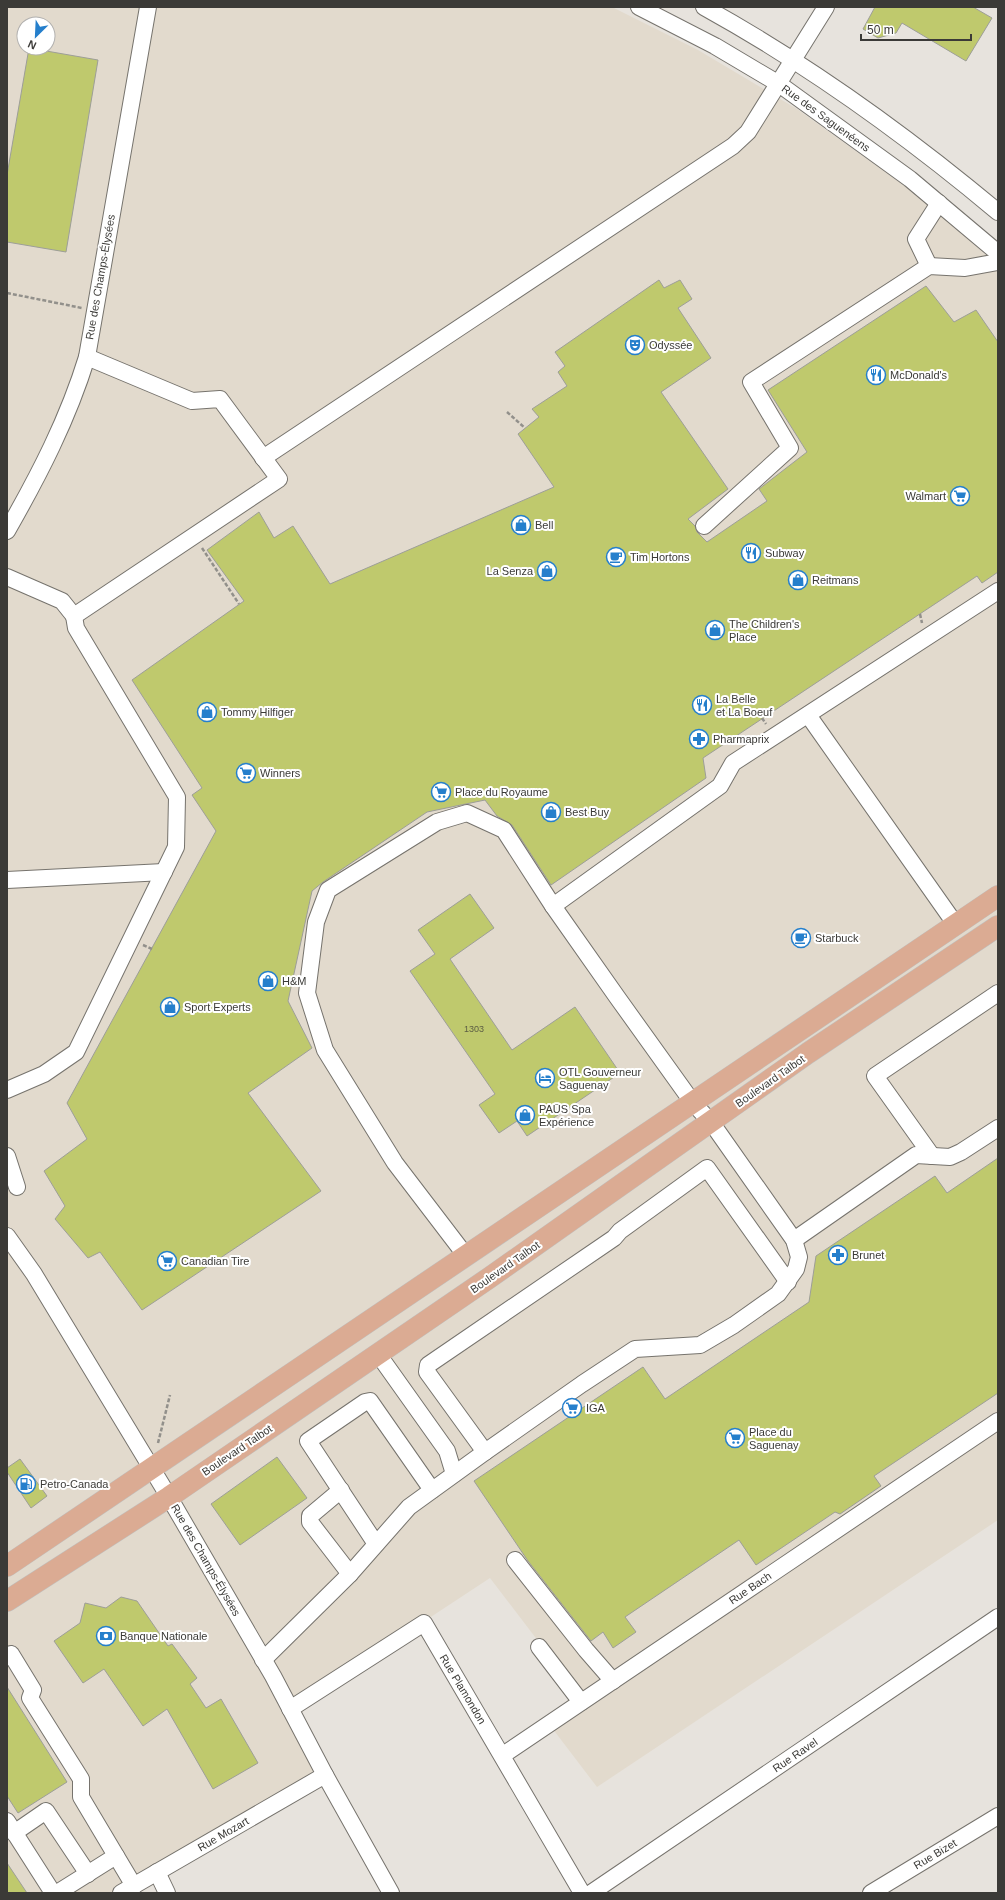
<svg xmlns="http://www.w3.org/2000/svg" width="1005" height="1900" viewBox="0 0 1005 1900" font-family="Arial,sans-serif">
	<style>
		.built { fill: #e2dacd; fill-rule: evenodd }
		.building { fill: #bfc96d; stroke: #9d9e98 }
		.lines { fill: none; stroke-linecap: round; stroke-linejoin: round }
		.minor-casing { stroke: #76736d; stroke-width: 18 }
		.major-casing { stroke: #c0c0bf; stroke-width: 22 }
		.path { stroke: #92908b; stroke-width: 2.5; stroke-dasharray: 4 2; stroke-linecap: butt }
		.minor { stroke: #fff; stroke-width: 16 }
		.major { stroke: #dbab93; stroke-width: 21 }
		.labels { text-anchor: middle; stroke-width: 4; stroke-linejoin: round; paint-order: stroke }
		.number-label { font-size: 9px; fill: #5c5e44 }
		.street-label { font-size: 11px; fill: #3b3a37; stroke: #fff }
		.poi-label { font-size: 11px; fill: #3b3a37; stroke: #fff; text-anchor: start }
	</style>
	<rect width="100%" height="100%" fill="#e7e3dd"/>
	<path class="built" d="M7,7H612L698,50L797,109L917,195L998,265V1520L597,1787L549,1724L583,1700L490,1578L291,1709L325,1775L121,1893H7ZM24,24H48V48H24Z"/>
	<g class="building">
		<path d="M875,7H973L992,18L966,61L902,23L896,33L878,38L863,29Z"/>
		<path d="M29,48L98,60L66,252L7,242V175Z"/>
		<path d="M659,280L664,288L680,280L692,299L678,308L711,358L661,392L728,489L688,519L695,526L697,532L707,542L767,501L759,489L807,452L768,390L926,286L954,322L976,310L998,342V572L982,583L977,576L703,758L706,778L551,885L512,825L497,816L485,800L427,812L323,882L312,891L288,1001L312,1048L248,1093L321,1191L142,1310L100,1252L88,1258L55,1219L65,1206L44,1171L87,1139L67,1103L216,831L192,795L202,788L132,680L244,601L207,550L259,512L274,538L293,526L330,584L554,487L518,434L539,417L532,409L567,386L558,372L565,366L555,352Z"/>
		<path d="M470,894L494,928L450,959L512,1050L575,1007L620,1073L527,1136L517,1121L499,1133L479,1105L495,1094L410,971L435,954L418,930Z"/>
		<path d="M998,1158V1393L874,1476L881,1486L840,1514L835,1512L756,1565L739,1540L625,1617L636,1632L613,1648L603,1632L591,1641L528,1561L474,1481L643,1367L665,1399L809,1302L816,1256L935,1176L947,1193Z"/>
		<path d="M277,1457L307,1498L240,1545L211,1504Z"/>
		<path d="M20,1459L47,1496L31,1508L7,1472V1468Z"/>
		<path d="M121,1597L137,1601L168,1646L172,1644L197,1678L190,1684L206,1708L221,1699L258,1763L213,1789L167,1709L143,1726L104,1669L83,1683L54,1641L80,1623L85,1603L106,1608Z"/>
		<path d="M7,1687L67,1782L18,1813L7,1796Z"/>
		<path d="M7,1863L27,1893H7Z"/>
	</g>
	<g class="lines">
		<g class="minor-casing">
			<g id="minor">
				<path d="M639,7L715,46L779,84L910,179L998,253"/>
				<path d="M704,7C809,65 906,135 998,212"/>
				<path d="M929,266L916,239L939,203"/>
				<path d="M263,458L733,146L748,132L826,7"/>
				<path d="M704,526L790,448L751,382L929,266L965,268L998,262"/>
				<path d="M7,531C39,475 68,419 87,357L148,7"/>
				<path d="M7,577L62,601L74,616L279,479L220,399L192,401L87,357"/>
				<path d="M808,715L956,925"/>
				<path d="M7,880L164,872"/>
				<path d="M553,906L720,786L733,763L998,591"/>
				<path d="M7,1090L44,1074L76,1052L176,847L177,797L76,628L74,616"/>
				<path d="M7,1156L17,1187"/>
				<path d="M932,1156L875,1076L998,993"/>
				<path d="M7,1236L34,1274L169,1497L273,1676L325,1775L391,1893"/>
				<path d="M794,1240L916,1155L950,1157L961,1152L998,1128"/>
				<path d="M378,1354L447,1451L454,1474"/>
				<path d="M485,1452L427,1372L428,1365L614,1238L620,1231L707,1168L788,1282"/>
				<path d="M341,1490L310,1516V1522L350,1574"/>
				<path d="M376,1544L308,1441L365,1402L370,1401L432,1490"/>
				<path d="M515,1560L586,1650L613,1681"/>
				<path d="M539,1647L581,1702"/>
				<path d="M7,1657L11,1654L33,1690L30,1698L81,1779V1797L134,1886"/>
				<path d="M263,1660L350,1574L409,1507L485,1452L582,1384L635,1349L700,1345L734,1325L778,1294L796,1269L799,1257L794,1240L711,1122L693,1103L617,997L553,906L504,830L467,813L437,822L328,890L316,922L307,993L325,1050L395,1163L466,1256"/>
				<path d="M290,1709L424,1623L582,1893"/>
				<path d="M503,1755L998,1421"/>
				<path d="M7,1821L53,1893"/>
				<path d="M14,1833L46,1811L88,1874"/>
				<path d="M157,1872L167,1893"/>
				<path d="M57,1893L116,1856"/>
				<path d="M121,1893L325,1775"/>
				<path d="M591,1893L998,1617"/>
				<path d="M871,1893L998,1816"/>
			</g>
		</g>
		<g class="major-casing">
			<g id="major">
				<path d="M7,1566L998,896"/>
				<path d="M7,1601L169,1497L489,1278L808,1053L998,926"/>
			</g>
		</g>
		<g class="path">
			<path d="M7,293L82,308"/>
			<path d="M507,412L525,428"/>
			<path d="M202,548L239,604"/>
			<path d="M920,614L922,623"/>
			<path d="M762,718L766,724"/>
			<path d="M143,945L152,949"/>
			<path d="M158,1443L170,1395"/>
		</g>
		<use href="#minor" class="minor"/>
		<use href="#major" class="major"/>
	</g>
	<defs>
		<g id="theatre-ring" transform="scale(1)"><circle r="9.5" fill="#fff" stroke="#257fcc" stroke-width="1.5"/><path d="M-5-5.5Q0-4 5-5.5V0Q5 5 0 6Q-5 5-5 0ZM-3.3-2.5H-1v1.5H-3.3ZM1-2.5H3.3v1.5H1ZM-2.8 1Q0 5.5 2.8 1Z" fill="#257fcc"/></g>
		<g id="restaurant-ring" transform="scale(1)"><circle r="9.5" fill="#fff" stroke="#257fcc" stroke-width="1.5"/><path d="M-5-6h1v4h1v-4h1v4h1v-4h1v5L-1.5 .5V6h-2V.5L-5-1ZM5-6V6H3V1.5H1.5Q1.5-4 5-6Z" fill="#257fcc"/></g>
		<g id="supermarket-ring" transform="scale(1)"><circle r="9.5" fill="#fff" stroke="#257fcc" stroke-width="1.5"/><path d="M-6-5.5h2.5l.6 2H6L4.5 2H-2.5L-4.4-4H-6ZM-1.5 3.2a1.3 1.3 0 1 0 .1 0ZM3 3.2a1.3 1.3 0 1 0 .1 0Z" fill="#257fcc"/></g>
		<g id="shop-ring" transform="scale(1)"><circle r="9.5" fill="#fff" stroke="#257fcc" stroke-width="1.5"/><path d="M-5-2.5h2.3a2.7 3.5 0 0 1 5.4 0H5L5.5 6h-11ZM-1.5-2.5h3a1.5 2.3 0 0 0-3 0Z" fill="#257fcc"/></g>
		<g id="cafe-ring" transform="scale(1)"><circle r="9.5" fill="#fff" stroke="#257fcc" stroke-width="1.5"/><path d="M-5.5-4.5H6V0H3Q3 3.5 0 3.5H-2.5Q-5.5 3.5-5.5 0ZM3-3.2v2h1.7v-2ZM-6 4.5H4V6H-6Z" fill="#257fcc"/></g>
		<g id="pharmacy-ring" transform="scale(1)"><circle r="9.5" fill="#fff" stroke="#257fcc" stroke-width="1.5"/><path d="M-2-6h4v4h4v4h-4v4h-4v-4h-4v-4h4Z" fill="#257fcc"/></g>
		<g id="hotel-ring" transform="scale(1)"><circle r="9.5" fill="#fff" stroke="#257fcc" stroke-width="1.5"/><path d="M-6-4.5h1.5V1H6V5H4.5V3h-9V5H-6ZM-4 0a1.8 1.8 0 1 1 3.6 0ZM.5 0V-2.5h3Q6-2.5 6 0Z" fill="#257fcc"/></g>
		<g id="fuel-ring" transform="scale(1)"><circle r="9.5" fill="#fff" stroke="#257fcc" stroke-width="1.5"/><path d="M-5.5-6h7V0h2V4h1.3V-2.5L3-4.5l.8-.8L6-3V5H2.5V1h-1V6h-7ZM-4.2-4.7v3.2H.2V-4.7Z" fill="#257fcc"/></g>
		<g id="bank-ring" transform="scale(1)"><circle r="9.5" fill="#fff" stroke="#257fcc" stroke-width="1.5"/><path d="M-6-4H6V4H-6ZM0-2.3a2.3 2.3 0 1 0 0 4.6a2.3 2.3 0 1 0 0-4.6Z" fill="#257fcc"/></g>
	</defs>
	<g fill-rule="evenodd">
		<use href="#theatre-ring" x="635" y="345"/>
		<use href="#restaurant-ring" x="876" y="375"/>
		<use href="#supermarket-ring" x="960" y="496"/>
		<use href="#shop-ring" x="521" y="525"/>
		<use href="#restaurant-ring" x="751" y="553"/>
		<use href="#cafe-ring" x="616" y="557"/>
		<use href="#shop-ring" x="547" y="571"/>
		<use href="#shop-ring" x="798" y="580"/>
		<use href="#shop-ring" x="715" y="630"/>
		<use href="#restaurant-ring" x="702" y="705"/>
		<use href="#shop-ring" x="207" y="712"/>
		<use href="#pharmacy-ring" x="699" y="739"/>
		<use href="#supermarket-ring" x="246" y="773"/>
		<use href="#supermarket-ring" x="441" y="792"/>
		<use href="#shop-ring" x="551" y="812"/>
		<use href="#cafe-ring" x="801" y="938"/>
		<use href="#shop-ring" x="268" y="981"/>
		<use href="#shop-ring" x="170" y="1007"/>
		<use href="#hotel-ring" x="545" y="1078"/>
		<use href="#shop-ring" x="525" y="1115"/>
		<use href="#pharmacy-ring" x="838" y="1255"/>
		<use href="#supermarket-ring" x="167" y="1261"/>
		<use href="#supermarket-ring" x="572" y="1408"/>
		<use href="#supermarket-ring" x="735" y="1438"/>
		<use href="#fuel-ring" x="26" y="1484"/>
		<use href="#bank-ring" x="106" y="1636"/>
	</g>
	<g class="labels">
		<g class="number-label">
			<text x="474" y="1032">1303</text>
		</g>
		<g class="street-label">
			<text transform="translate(826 118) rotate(36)" y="4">Rue des Saguenéens</text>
			<text transform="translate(100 277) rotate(-80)" y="4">Rue des Champs-Élysées</text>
			<text transform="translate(770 1081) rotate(-35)" y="4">Boulevard Talbot</text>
			<text transform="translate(505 1267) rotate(-35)" y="4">Boulevard Talbot</text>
			<text transform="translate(237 1450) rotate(-34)" y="4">Boulevard Talbot</text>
			<text transform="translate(206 1560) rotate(60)" y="4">Rue des Champs-Élysées</text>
			<text transform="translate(750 1588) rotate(-34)" y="4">Rue Bach</text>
			<text transform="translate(463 1689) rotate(59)" y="4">Rue Plamondon</text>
			<text transform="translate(795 1755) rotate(-34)" y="4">Rue Ravel</text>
			<text transform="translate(223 1834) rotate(-30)" y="4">Rue Mozart</text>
			<text transform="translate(935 1854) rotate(-31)" y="4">Rue Bizet</text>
		</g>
		<g class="poi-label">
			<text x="649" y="349">Odyssée</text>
			<text x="890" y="379">McDonald's</text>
			<text x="946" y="500" text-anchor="end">Walmart</text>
			<text x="535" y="529">Bell</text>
			<text x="765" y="557">Subway</text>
			<text x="630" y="561">Tim Hortons</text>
			<text x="533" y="575" text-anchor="end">La Senza</text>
			<text x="812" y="584">Reitmans</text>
			<text x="729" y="628">The Children's<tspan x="729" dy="13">Place</tspan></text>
			<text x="716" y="703">La Belle<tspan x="716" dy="13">et La Boeuf</tspan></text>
			<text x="221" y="716">Tommy Hilfiger</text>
			<text x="713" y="743">Pharmaprix</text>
			<text x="260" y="777">Winners</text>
			<text x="455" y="796">Place du Royaume</text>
			<text x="565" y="816">Best Buy</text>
			<text x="815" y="942">Starbuck</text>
			<text x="282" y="985">H&amp;M</text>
			<text x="184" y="1011">Sport Experts</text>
			<text x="559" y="1076">OTL Gouverneur<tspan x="559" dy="13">Saguenay</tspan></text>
			<text x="539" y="1113">PAŪS Spa<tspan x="539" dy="13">Expérience</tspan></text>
			<text x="852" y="1259">Brunet</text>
			<text x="181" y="1265">Canadian Tire</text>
			<text x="586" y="1412">IGA</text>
			<text x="749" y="1436">Place du<tspan x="749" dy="13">Saguenay</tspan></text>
			<text x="40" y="1488">Petro-Canada</text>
			<text x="120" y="1640">Banque Nationale</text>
		</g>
	</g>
	<rect width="1005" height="1900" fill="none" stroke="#3b3a37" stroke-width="16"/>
	<g transform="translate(36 36) rotate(204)"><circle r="19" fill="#ffffff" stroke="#b1b0af"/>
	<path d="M0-3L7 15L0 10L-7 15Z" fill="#257fcc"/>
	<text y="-6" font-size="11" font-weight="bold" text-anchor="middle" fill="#3b3a37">N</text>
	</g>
	<path d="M861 34v6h110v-6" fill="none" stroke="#3b3a37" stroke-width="2"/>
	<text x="867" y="34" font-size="12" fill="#3b3a37" stroke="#ffffff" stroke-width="3" paint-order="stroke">50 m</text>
</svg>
